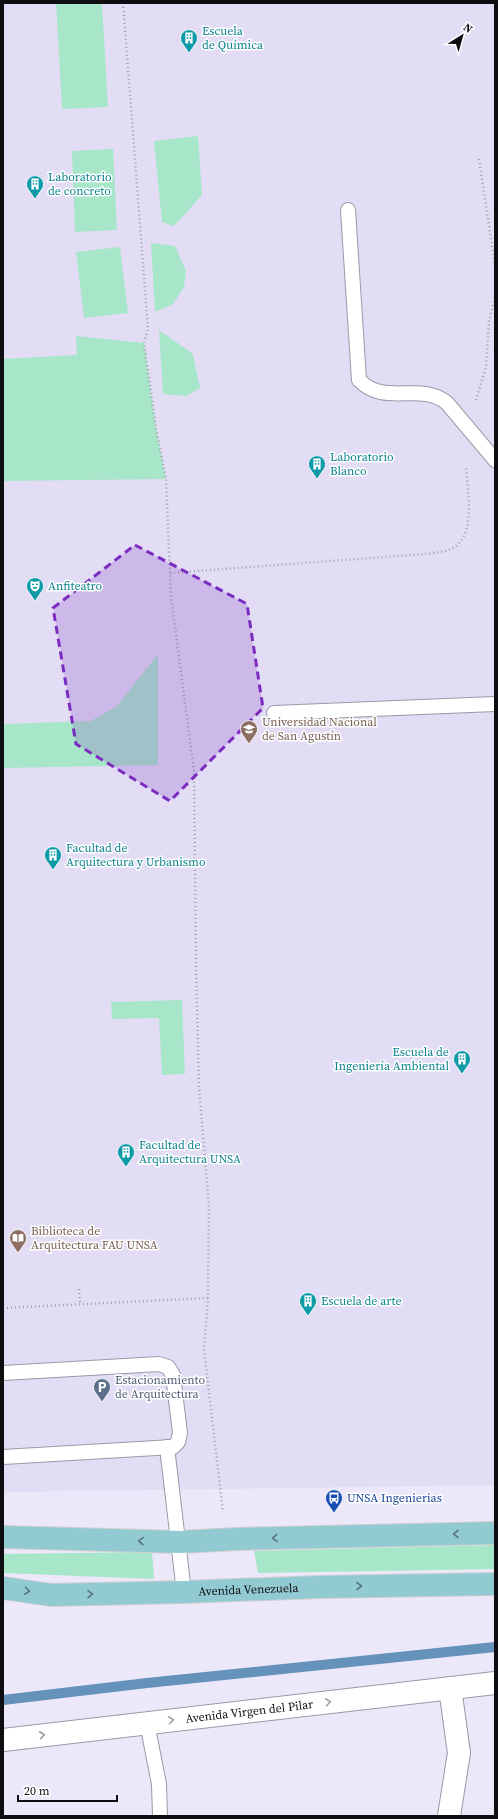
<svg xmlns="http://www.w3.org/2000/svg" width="498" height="1819" viewBox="0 0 498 1819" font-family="'Source Serif 4',serif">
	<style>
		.built { fill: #e2dcf4 }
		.green { fill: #a8e6ca }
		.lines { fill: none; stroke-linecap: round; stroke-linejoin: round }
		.stream { stroke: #6592bb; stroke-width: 10 }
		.lane-casing { stroke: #9c98a8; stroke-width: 16 }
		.street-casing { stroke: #9c98a8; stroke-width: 24 }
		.secondary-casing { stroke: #9c98a8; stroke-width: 24 }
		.primary-casing { stroke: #cfcfd0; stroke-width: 24 }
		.path { stroke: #a4a0ae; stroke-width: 2.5; stroke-dasharray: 1 3; stroke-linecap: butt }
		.lane { stroke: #fff; stroke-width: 14 }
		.street { stroke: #fff; stroke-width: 22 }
		.secondary { stroke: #fff; stroke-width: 22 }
		.primary { stroke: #92cad2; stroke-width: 22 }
		.oneway { stroke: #57757c }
		.oneway2 { stroke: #9f9ea0 }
		.marked { fill: #7b2cbf; fill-opacity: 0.2; stroke: #7b2cbf; stroke-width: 3; stroke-dasharray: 8 5; stroke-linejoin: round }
		.labels { text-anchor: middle; stroke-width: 3; stroke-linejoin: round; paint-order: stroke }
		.culture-label { font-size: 12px; fill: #0d838f; stroke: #fff; text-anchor: start }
		.education-label { font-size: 12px; fill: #785e54; stroke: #fff; text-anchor: start }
		.service-label { font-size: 12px; fill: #4e5e75; stroke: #fff; text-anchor: start }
		.transit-label { font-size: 12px; fill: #164399; stroke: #fff; text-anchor: start }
		.street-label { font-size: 12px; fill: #0e0d12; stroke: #fff }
	</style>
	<rect width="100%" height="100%" fill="#ece8f9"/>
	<path class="built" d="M3,3H495V1485L3,1492Z"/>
	<g class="green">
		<path d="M56,3H102L108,107L62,109Z"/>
		<path d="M198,136L202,195L174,226L162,222L154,141Z"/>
		<path d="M113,149L117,230L75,232L72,151Z"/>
		<path d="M151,243L175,246L186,271L184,287L173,304L155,312Z"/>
		<path d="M120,247L128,313L84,318L76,252Z"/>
		<path d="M159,330L193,354L200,388L186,396L163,394Z"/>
		<path d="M76,336L144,343L156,428L166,479L3,481V359L77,355Z"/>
		<path d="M158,654V765L3,768V724L91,721L117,706Z"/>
		<path d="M182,1000L185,1074L162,1075L159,1018L112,1019L111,1002Z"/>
		<path d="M495,1545V1569L258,1573L254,1551Z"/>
		<path d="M152,1552L154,1579L3,1573V1554Z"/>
	</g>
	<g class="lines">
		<path class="stream" d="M3,1700L147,1683L495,1647"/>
		<g class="lane-casing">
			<g id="lane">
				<path d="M348,210L359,380C385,407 420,381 447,403L495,460"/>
				<path d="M274,713L495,704"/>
				<path d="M3,1373L159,1364L168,1367L173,1375L180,1433L178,1442L173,1447L3,1457"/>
				<path d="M167,1447L184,1592"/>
				<path d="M147,1723L159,1784L160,1816"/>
			</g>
		</g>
		<g class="street-casing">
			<path id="street" d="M449,1816L459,1753L450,1688"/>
		</g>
		<g class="secondary-casing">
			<g id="secondary">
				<path id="s1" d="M3,1740L495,1683"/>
			</g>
		</g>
		<g class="primary-casing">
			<g id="primary">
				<path d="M3,1537L180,1542L237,1539L495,1533"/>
				<path id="s2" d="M3,1588L51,1595L184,1592L320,1587L495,1584"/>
			</g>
		</g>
		<g class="path">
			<path d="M123,3L148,329L144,343L156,428L166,479L171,596L194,772L196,966L199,1087L209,1206L208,1298L204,1349L223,1512"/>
			<path d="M479,159L495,266"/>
			<path d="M476,400L486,367L489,321L495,297"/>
			<path d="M170,573L424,554C434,553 448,552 456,546C476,530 467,488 466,466"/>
			<path d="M79,1289L80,1305"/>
			<path d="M3,1308L208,1298"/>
		</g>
		<use href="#lane" class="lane"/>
		<use href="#street" class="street"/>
		<use href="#secondary" class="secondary"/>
		<use href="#primary" class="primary"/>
	</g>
	<defs><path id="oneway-chevron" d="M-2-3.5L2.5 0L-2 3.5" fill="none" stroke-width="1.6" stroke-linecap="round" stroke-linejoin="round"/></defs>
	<g class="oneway">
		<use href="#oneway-chevron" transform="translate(456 1534) rotate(179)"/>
		<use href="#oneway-chevron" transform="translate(275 1538) rotate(178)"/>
		<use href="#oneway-chevron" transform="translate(141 1541) rotate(-178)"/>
		<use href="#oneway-chevron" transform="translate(359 1586) rotate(-1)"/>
		<use href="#oneway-chevron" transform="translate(27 1591) rotate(8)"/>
		<use href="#oneway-chevron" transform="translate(90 1594) rotate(-1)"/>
	</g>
	<g class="oneway2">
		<use href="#oneway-chevron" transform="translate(328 1702) rotate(-7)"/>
		<use href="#oneway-chevron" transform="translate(171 1720) rotate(-7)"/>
		<use href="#oneway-chevron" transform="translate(42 1735) rotate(-7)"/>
	</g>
	<path class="marked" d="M135,545L247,604L263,708L170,801L76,744L53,608Z"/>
	<defs>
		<g id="building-pin" transform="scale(0.9)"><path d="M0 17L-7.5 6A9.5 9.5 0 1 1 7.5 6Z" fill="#0f9aa8" stroke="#fff"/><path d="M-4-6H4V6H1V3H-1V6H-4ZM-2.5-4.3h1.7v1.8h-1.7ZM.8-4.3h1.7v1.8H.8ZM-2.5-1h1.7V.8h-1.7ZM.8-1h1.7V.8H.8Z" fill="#fff"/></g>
		<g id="theatre-pin" transform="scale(0.9)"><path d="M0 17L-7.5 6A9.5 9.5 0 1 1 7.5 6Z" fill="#0f9aa8" stroke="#fff"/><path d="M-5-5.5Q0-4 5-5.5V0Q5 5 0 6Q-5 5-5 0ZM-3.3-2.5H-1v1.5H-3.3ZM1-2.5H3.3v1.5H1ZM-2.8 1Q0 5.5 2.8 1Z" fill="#fff"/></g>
		<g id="university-pin" transform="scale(0.9)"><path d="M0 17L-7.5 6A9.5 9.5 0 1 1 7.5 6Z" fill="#8d6e63" stroke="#fff"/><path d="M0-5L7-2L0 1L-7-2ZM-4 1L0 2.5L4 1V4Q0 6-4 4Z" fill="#fff"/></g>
		<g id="library-pin" transform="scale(0.9)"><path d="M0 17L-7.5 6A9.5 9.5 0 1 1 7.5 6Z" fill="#8d6e63" stroke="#fff"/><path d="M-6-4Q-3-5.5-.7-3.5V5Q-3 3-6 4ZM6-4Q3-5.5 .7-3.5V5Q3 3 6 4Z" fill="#fff"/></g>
		<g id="parking-pin" transform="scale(0.9)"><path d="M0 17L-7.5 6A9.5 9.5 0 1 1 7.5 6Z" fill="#5c6f8a" stroke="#fff"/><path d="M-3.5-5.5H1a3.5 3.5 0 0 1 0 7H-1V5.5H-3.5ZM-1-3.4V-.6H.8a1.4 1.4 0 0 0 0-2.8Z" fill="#fff"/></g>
		<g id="bus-pin" transform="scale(0.9)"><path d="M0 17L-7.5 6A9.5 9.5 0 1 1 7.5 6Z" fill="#1a4fb4" stroke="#fff"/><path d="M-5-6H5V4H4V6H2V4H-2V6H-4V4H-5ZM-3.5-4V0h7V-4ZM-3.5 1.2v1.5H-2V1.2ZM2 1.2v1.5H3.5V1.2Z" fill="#fff"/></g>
	</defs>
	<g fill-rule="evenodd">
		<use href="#building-pin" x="189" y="38"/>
		<use href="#building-pin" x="35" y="184"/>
		<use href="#building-pin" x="317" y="464"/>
		<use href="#theatre-pin" x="35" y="586"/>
		<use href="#university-pin" x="249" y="729"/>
		<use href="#building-pin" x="53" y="855"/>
		<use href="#building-pin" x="462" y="1059"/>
		<use href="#building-pin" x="126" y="1152"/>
		<use href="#library-pin" x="18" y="1238"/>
		<use href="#building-pin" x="308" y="1301"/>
		<use href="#parking-pin" x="102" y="1387"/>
		<use href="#bus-pin" x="334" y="1498"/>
	</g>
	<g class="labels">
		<g class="culture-label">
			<text x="202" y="35">Escuela<tspan x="202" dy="14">de Química</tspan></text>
			<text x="48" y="181">Laboratorio<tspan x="48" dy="14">de concreto</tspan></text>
			<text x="330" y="461">Laboratorio<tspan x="330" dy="14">Blanco</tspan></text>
			<text x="48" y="590">Anfiteatro</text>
			<text x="66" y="852">Facultad de<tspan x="66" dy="14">Arquitectura y Urbanismo</tspan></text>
			<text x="449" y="1056" text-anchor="end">Escuela de<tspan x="449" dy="14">Ingeniería Ambiental</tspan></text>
			<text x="139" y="1149">Facultad de<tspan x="139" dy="14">Arquitectura UNSA</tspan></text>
			<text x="321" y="1305">Escuela de arte</text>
		</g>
		<g class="education-label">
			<text x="262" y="726">Universidad Nacional<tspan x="262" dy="14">de San Agustín</tspan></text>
			<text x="31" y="1235">Biblioteca de<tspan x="31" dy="14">Arquitectura FAU UNSA</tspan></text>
		</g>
		<g class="service-label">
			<text x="115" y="1384">Estacionamiento<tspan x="115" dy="14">de Arquitectura</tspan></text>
		</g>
		<g class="transit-label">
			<text x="347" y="1502">UNSA Ingenierias</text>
		</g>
		<g class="street-label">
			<text dy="4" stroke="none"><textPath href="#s2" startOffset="246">Avenida Venezuela</textPath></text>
			<text dy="4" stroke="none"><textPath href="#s1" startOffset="248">Avenida Virgen del Pilar</textPath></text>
		</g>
	</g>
	<rect width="498" height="1819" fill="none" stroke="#0e0d12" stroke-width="8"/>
	<g transform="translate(462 36) rotate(37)" stroke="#ffffff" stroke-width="3" paint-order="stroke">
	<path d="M0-3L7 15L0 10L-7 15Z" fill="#0e0d12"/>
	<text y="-6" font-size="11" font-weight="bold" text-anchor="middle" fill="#0e0d12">N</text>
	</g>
	<path d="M18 1795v6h99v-6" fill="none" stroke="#0e0d12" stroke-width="2"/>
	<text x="24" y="1795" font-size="12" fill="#0e0d12" stroke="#ffffff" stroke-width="3" paint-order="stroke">20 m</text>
</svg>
